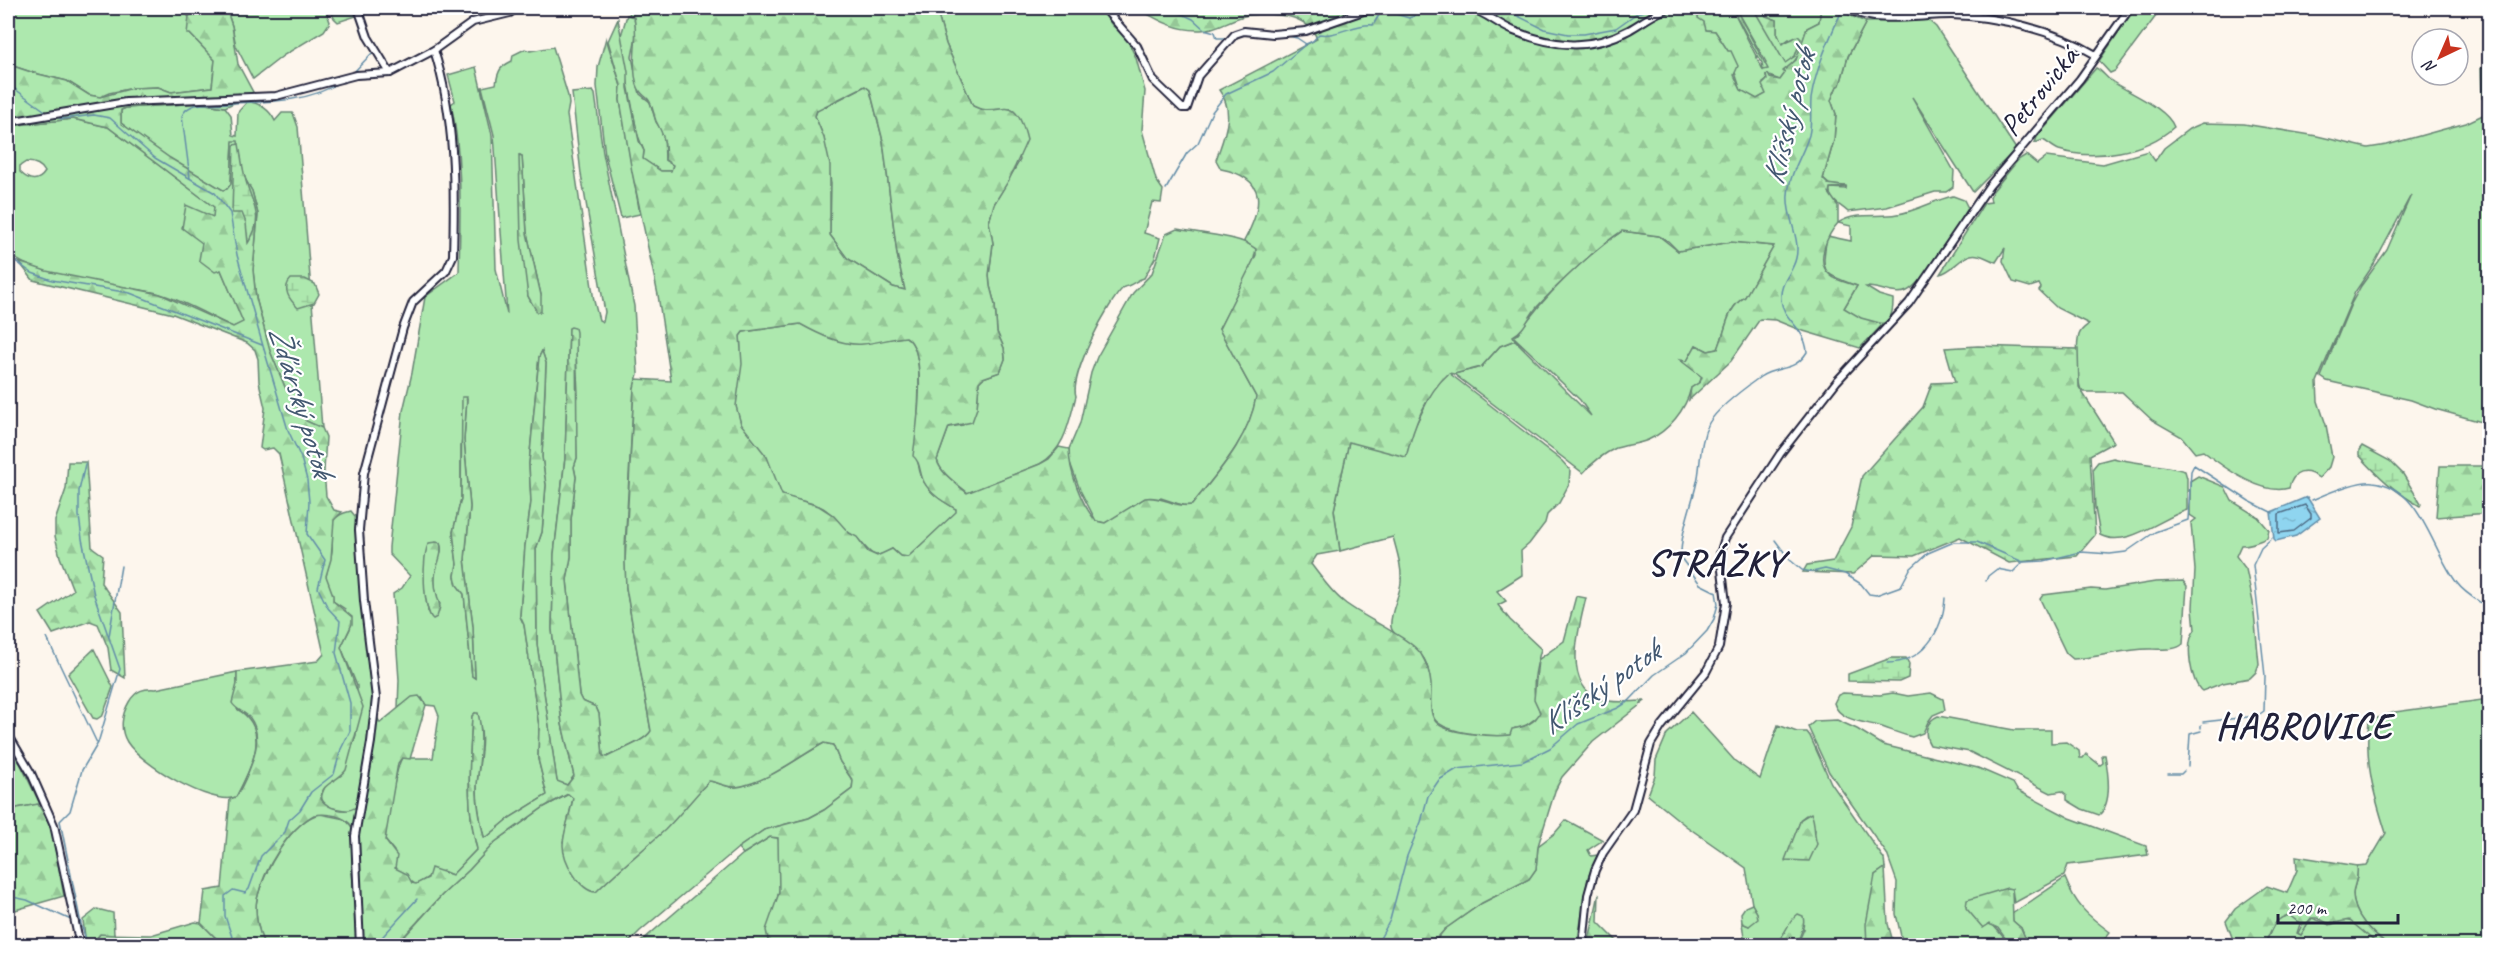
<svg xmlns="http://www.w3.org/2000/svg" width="2497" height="953" viewBox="0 0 2497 953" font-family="Caveat,sans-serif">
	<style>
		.green { fill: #ade8ae; stroke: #688574; stroke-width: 1.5; fill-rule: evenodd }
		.forest { fill: url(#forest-firs); stroke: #688574; stroke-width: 1.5; fill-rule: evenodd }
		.wetland { fill: url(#wetland-marsh); stroke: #688574; stroke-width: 1.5 }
		.cemetery { fill: url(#cemetery-stones); stroke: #688574; stroke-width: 1.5 }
		.water { fill: url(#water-ripples); stroke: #638da8; stroke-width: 1.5 }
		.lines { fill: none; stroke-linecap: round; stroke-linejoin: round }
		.shore { stroke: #4e6a83; stroke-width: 1.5 }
		.stream { stroke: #638da8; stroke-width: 1.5 }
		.secondary-casing { stroke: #22223b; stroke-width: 10 }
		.secondary { stroke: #fff; stroke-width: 6 }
		.labels { text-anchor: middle; stroke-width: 4.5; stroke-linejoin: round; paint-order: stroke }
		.street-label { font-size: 30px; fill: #22223b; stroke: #fff }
		.water-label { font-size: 32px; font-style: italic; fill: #435871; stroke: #fff }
		.district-label { font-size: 36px; font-weight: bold; letter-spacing: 1.5px; fill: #22223b; stroke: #fff }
	</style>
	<defs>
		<pattern id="forest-firs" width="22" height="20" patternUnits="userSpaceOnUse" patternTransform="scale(1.5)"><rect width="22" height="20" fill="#ade8ae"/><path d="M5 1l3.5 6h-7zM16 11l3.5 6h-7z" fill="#95c797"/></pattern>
		<pattern id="wetland-marsh" width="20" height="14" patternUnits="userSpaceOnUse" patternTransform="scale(1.5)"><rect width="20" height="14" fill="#ade8ae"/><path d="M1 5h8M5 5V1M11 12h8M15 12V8" fill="none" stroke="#95c797"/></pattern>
		<pattern id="cemetery-stones" width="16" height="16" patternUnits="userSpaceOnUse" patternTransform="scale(1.5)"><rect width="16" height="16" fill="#ade8ae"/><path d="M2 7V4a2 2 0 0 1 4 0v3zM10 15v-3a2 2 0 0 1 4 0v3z" fill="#95c797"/></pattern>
		<pattern id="water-ripples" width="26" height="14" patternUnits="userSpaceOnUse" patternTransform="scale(1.5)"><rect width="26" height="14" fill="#8fd5f0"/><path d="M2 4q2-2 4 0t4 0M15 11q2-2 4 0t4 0" fill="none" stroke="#7bb7cf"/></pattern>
	</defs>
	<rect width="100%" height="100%" fill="#fdf6ed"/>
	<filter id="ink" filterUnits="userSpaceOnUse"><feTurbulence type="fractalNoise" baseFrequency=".0167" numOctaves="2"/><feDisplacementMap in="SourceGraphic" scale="12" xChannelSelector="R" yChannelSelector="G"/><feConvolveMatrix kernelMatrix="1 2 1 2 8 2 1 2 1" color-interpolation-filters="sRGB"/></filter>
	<g filter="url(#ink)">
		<g class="green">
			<path d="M8,8H185L190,21L189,33L215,60L212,87L171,92L158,87L133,88L109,93L100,97L89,95L67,81L34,73L16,67L8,61Z"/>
			<path d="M226,8H325L330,22L324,31L284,55L253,79L236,46L232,26Z"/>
			<path d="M330,8H353L356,16L338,22L334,18Z"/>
			<path d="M936,8H1100L1112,25L1127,39L1136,58L1145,91L1142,130L1156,180L1163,190L1161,203L1152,202L1144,233L1160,238L1155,258L1144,278C1136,280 1132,286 1124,287C1108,301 1069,377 1076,396C1069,422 1065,450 1040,464L968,493C957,484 940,473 937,460L949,427L963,425L977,408L979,382L983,378L1000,372L1005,359L1004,348L997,332L995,305L990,286L989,275L993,244L989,222L994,204L1020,160L1011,109L979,110L973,106L946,44Z"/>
			<path d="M1701,8H1732L1763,70L1766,62L1735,8H1753L1791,58L1795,56L1798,46L1789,39L1782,44L1777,33V20L1766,16L1760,8H1821L1819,22L1807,28L1799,55L1780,80L1766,75L1767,80L1763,83L1766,94L1757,99L1741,91L1728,51L1715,31L1706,30L1698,18V10Z"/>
			<path d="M2135,8H2162L2115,71L2110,73L2099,61Z"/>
			<path d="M627,15L634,17L637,31L632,57L640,94L650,102L656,122L664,134L665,160L673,165L671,171H661L643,159L644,151L637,133L620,39Z"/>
			<path d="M1928,20L1936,27L2016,149L1973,192L1912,97L1954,171L1953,187L1946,192H1935L1887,207L1848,212C1840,204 1828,201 1830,188L1846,189V186L1830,185L1823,179L1834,140L1836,114L1831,100L1837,86L1840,85L1848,57L1866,22Z"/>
			<path d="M606,38L621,86L620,100L640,214L621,218L605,155L597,86L598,67Z"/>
			<path d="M553,47L568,96L569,104L567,115L594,301L599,320L603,322L605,312L581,174L572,93L593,91L595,94L603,153L634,306L638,374L634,388L625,547L626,588L651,731C644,742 619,750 607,757L603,756L599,714L596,707L582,701L579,695L567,580L571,557V520L576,477L574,467L577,458L575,403L578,393L576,351L569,328L565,458L554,554L552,629L562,724L574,776L567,785L557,782L537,644L536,549L542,532L546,485L542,457L546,363L542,351L539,357L529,464L531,502L525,546L520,616L524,625L539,726L538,759L547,795L511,817L487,837H484C480,821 477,803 477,786C478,763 488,733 475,713L472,716C470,762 465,805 477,849L452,875L443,871L430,876L416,885L395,868L394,851L385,840C386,826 396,766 402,758H433L439,716L435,706L426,705L422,698L398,707L399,680L393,594L402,588L410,576L389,554V547L403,411L412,373L425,297L459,272C460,216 463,159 451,104L455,101L448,75L476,67L492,135L496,269L507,314L494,135L482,87L496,84C498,70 500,67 512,61L513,55L525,49L530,51ZM520,155L522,156L527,233L541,295L532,304L528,296L527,283ZM467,398L464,440L470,507L465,559L473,627L475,678L472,676L464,594L457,585L455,576L457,564L453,532L461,499V447ZM440,543C443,551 440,554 437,562C433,575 434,592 440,604L428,611L425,572Z"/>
			<path d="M2096,68C2102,71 2105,76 2110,80C2126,92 2167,107 2174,127C2146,152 2095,161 2059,150C2053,148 2049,143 2043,140L2035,143L2037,137Z"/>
			<path d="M865,86L870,90L883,141L897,254L905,290L893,287L847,258L830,235L831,183L824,138L815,116L817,111Z"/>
			<path d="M247,102C259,102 270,110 275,121L282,113H293L298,127L322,428L306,421L285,387L270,351L256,298L253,270L258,214L252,191L244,177L233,142L231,184L227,189L223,190L169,158L129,129L121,123V110L126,108L199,103L225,107L231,115L233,135L237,136L238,112Z"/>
			<path d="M2489,112V424L2435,409L2411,400L2327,381L2321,377L2351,304L2361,286L2387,250L2411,195L2374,264L2355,292L2317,382L2318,401L2326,425L2332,457L2329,467L2319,478C2305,468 2293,471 2289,488C2263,496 2223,467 2203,451L2195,453L2182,437L2152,420L2122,392H2084L2081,390C2077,381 2076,345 2079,335C2081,329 2085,327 2089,324L2057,308L2039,291L2041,288L2039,284L2030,287L2013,282L2003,261L2005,248L1996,262C1990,260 1984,256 1978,255C1964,251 1953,272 1940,274L1984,203L1991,202L1990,197L1992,192L2018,160L2026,155L2037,164L2046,157L2103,164L2148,151L2155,161L2164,148L2189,129L2203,123L2244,124L2317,136L2368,148L2387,145L2466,123Z"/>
			<path d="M73,119L108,127L214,207V217L202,243L221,270L244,323L233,327C209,316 183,300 157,293C114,283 41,281 8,253V126ZM26,162C33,162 41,164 45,172C38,183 29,181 20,172V166Z"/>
			<path d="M1953,196L1964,200L1968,208C1958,226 1924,283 1907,291C1896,297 1878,286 1866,287L1879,295L1893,299C1894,339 1865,322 1844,308L1857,286C1821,272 1821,275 1827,236L1851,241V226L1838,223C1857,211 1878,218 1898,214C1917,211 1934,200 1953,196Z"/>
			<path d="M1177,229C1197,233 1243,236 1256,249L1253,263L1219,329L1256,397C1249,439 1218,472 1192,505L1185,506L1161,498L1105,523L1096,521L1080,490L1069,460V449L1080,423L1091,373L1097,357L1133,293L1152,273L1166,234Z"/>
			<path d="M1622,231L1659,236L1678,251L1731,242L1774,246L1745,297C1726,308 1726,331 1718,349L1708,351L1696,345L1687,361H1682L1702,376L1700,382L1691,388C1686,409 1669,431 1648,440C1638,444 1626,445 1616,448C1603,454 1592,463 1583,473L1454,374L1481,367L1500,346L1515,340L1591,416L1580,400L1513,336L1518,334C1541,299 1587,254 1622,231Z"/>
			<path d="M801,324C840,347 862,340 906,337C934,353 905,451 924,482C932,495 944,502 956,509L957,512L908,557L900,556L892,549C872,562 871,552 858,539C855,536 850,534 847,531C838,523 833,514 823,508C810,501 795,501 782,495C772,471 736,428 736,405C736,382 743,359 740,336L743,332Z"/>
			<path d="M1449,373L1562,461L1570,470L1569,484L1559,503L1547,515L1545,523L1529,544L1521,551L1522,575L1497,591L1506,601L1498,605L1510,620L1541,649C1537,664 1532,682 1535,697C1536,704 1540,708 1540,715L1521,729L1515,728L1510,735C1494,737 1439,734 1433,716C1426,698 1434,676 1424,659C1417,647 1393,638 1391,627C1389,613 1400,596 1401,582C1402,567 1397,552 1393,537L1340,551L1334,510L1349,441L1412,432L1435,386Z"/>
			<path d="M2113,458C2137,464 2161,464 2185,471L2187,478V510C2161,518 2127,549 2100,535L2095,508L2093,468L2098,462Z"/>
			<path d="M2198,476L2225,487L2232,501L2258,517L2269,530L2267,538C2257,542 2251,545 2241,545L2236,556L2246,569L2253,602L2259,664L2256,672L2250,678L2223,683L2202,691C2191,683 2184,643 2195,630L2193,608L2195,570L2191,523L2196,519L2190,515V481Z"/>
			<path d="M351,511L355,516L374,710L356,807L350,811L327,807C318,798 322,793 327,783L334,781L347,760L356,735L357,686L341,647L350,629L345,609L333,601C334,592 327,587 326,579C326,570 331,560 332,551C334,529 324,517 351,511Z"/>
			<path d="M2183,581L2187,586L2183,644C2175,651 2162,649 2152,649C2126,648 2099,658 2073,659L2066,653L2040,599L2043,595L2091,589L2105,590L2155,582Z"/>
			<path d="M94,649L113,687L103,715L97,719L93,718L68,674Z"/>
			<path d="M237,672V709C272,729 251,769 236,797C211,807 140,763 127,742C119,729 122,714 129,702C136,690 144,688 156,689Z"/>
			<path d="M1843,693L1880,695L1893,693L1908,696L1931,693L1943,699L1945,710L1933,715L1928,722L1923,733L1912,737C1899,734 1887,728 1875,725C1861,722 1838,719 1834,703L1838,695Z"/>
			<path d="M2489,699V941L2484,945H2387C2372,933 2353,916 2353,894C2353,884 2359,881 2357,866L2367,865L2386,833C2374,795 2364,761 2369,721L2395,712Z"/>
			<path d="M1691,712L1735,761L1760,779L1778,725L1797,732H1807L1810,736L1831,783L1884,859L1885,868L1875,875C1873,901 1865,918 1867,945H1797L1804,929L1784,933C1776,949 1761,945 1745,945L1742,923L1749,926L1757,913L1752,904L1746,868L1686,826L1648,795L1655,776L1656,760L1667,734ZM1806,815L1815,830L1814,836L1786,860L1801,819Z"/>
			<path d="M1938,716L2014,730H2051V743L2066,742L2079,751L2080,758H2083L2086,754L2100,765L2103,763L2102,755H2105C2108,772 2113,803 2099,815L2082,809L2067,800V795L2062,791L2051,793L1970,752L1930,745C1923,734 1926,721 1938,716Z"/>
			<path d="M1837,720L1857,729L1883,745L1978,768L2013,783L2017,790L2070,818L2146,846L2148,855L2068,865L2064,876L2014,903L2012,889L1983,927L1989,924L1993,925L2010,945H1903L1896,914L1897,882L1887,854L1829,772L1808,727L1815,721Z"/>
			<path d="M824,743L833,745L840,762L853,781L852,789L824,810L809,818L764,830L738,848L640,931L630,941L634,945L628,943L625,946H396L442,895L469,870L495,842L544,807L569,794L573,798L563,842L604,884L709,781C717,782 724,786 732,787C756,789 802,755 824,743Z"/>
			<path d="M8,746L20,763L40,804L17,808L11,814H8V810L13,783L8,771Z"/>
			<path d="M320,814L345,819L352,827V867L357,945L264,946C259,932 254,913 257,899C263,873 292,819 320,814Z"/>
			<path d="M1566,820L1603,840L1588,850L1591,856L1598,855L1588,877L1577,945L1431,946L1445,929L1482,903L1529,879L1536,869L1538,846L1555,833Z"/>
			<path d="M770,837L778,838C782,854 782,879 778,895C775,913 764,927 769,945L636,946L743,854Z"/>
			<path d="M2065,878C2076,906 2087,915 2110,932L2100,945H2028L2021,928L2013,921L2012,914Z"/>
			<path d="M2290,915L2300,924L2297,933L2301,935L2312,918L2330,925L2344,920L2353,922L2379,945L2256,946L2265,943C2273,931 2270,918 2290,915Z"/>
			<path d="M195,922L201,923L223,945L97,946L95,941L100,934L151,935Z"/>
		</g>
		<g class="forest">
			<path d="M202,8H226L232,26L238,64L254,94L225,107L199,103L126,108L121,110V123L129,129L170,158L223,190L227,189L231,184L233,141H238L244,177L252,191L258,214L253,270L256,298L270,351L285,387L306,421L322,428L326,437L324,471L326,496L334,510L342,512L334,520L331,559L326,576L333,595V601L352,617V624L341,647L363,707L346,770C338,782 321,782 321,799C328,809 346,814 356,807L374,710L380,723L412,697L419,696L426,705L410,759L402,758L398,763L385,840L397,856L395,868L407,874L412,883L416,884L428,878L431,868L452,875L477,849C465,805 470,761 472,716L475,713H478C484,736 479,761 477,785C476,802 480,820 484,837H487L511,817L547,795L538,759L539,726L524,625L520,616L525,546L531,502L529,464L539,357L542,351L546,363L542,457L546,485L542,532L536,549L537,644L557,781L567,785L574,776L562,724L552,629L554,554L565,458L569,328L571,327L575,328L576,332L577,458L574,467L576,477L571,520V557L567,580L579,695L582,701L596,707L599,714L603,756L607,757C619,750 645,742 651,731L626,588L625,562L634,388L636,379L671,381L658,295L632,172L620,100L621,86L608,41L618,19L628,72V88L639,141L644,151L643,159L661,171H671L673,165L665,160C667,144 663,134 656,121C653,114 653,105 648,99C643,94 640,94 637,85C630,61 639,41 634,17L629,15L631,8H936L946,44L973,106C1000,121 1014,86 1027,140L1009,180L994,204L989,222L993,243L989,275L990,286L995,305L997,332L1004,348L1005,359L1000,372L983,378L979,382L977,408L972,422L949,427L937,460C940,473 957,484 967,493L1040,464L1049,459L1059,447L1069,449C1069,471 1081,504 1096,521L1105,523L1145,498C1162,495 1175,508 1192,505C1218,472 1249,439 1256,397L1219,329L1256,255V249L1244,241C1263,206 1268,178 1221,169L1216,160C1224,136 1236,112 1219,90L1317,39C1308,14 1273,12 1249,15C1233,17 1217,30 1201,30C1176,31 1158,20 1137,8H1701L1698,10V18L1704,22L1706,30L1715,31L1728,51H1731L1738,66L1734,75L1741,90L1757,99L1766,94L1762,85L1767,80L1766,75L1768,74L1770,78L1780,80L1785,73L1783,71L1796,60L1807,28L1819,22L1821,8H1839L1851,16L1866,22L1848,56L1840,85L1837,86L1831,100L1836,114L1834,140L1823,179L1828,184L1847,187L1830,188L1829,193L1838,206V223C1828,234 1814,262 1830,275C1836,281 1849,283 1857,286L1844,308L1861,318L1883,324L1860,348L1800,330L1775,320L1760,319L1731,361L1689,400L1691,388L1700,382L1702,377L1680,360L1687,361L1696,345L1708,351L1718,349C1726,331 1726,308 1745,297L1774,246L1731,242L1678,251L1668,241L1659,236L1622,231C1596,248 1558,284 1537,307C1529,316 1524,331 1513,336L1515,340L1500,346L1481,367L1454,374L1449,373C1425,395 1414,426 1406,457L1349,442L1334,510L1340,551L1317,555L1311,564C1321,577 1331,592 1344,602C1362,617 1409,637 1421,654C1426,662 1430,674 1431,684C1432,695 1427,715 1438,724C1450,734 1494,737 1510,735L1512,729C1523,727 1535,724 1540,712L1534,699L1538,660L1564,641L1576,596L1586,598C1579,627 1562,684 1599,699C1612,704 1631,701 1645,701L1593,742L1562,777L1555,791L1538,846L1536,869L1529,879L1482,903L1445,929L1431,945H769L766,930L779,893L778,838L770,837L743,854L738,848L764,830L809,818L824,810L852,789L853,781L840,762L833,745L824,743C796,758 769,782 736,787C727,788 718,782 709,781C694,797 681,814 665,830C642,851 618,870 596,892C579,891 563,860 563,845C563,833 571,812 573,798L568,794L544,807L495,842L469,870L442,895L396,945H357L352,867V827C346,815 326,813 314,815C287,830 264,869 257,899C254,913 259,932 264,945H223L201,923L205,891L222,888L230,799L236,797L239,792C249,772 266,739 250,718C245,712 236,710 232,703L237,684V672L318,661L324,654L279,454L273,448L263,450L260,448L265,408L259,382L258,359L255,350L247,343L173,314L33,280L19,262L46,271L160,294L233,327L243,322L221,270L215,272L199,260L202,243L182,228L186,205L213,217L214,207L108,127L73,119L8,126V61L16,67L34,73L67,81L89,95L100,97L133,88L158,87L171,92L212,87L215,60L190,34H187L189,16ZM865,86L870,90L883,141L897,254L905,290L893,287L847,258L830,235V165L824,138L815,116L817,110ZM800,324C818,334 842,346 863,344C877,343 891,338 906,337C929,350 916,432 913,456C921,462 919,473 924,482C931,495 944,502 956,509V512L908,557L900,556L892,549L877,556L868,552L857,537L849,533L833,515L819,506L782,495L767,457L741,424L736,406L742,364L740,336L743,332Z"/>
			<path d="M1732,8H1735L1768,69L1763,70L1762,63Z"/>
			<path d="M1753,8H1760L1766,16L1777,20V33L1782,44L1798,36L1801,39L1795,56L1785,63Z"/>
			<path d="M519,155L522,156L527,233L541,295V312H537L528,296L521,240Z"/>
			<path d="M1978,346L2078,349L2079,387L2114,442L2090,455L2095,535L2077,556L2009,563L1960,537L1914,556L1875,555L1853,574L1803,572L1807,565L1833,561L1851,527L1862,476L1923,407L1932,383L1955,382L1945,348Z"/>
			<path d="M462,397H467L464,440L470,507L465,559L473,627L475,678L472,676L464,594L457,585L455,576L457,564L453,532L461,499Z"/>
			<path d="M68,462H86L92,547L103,555L101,583L122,612L125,678L111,670L108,648L98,624L90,621L53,634L40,613L73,590L60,557L55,536V521L66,489Z"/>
			<path d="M2440,466H2486L2489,477V513L2436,517Z"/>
			<path d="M436,542L440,543C444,555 435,566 435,578C434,589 438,597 440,607L437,617L433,619C423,611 421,554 429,543Z"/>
			<path d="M38,804L51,826L64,896L12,911L8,915V812L11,814L17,808Z"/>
			<path d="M1811,813C1816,823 1813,833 1817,844L1809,861L1785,860L1801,819Z"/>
			<path d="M2296,856L2357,866C2359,881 2353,884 2353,894C2353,916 2372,933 2387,945H2379L2349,920L2329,924L2318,918H2311L2301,935L2298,933L2302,925L2289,915C2273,919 2272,930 2265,943L2235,945L2226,921L2235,909L2267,886L2287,893L2297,870Z"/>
			<path d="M1885,868L1888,924L1894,945H1867L1866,924L1875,875Z"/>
			<path d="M2007,888L2012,889L2013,921L2021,928L2028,945H2010L1998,928L1989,924L1983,928L1966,908L1967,900Z"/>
			<path d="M1599,894L1598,922L1621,945H1588Z"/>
			<path d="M1752,904L1757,913L1758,919L1749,926L1742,923L1741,913L1745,907Z"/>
			<path d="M97,909L113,913L114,935L100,934L95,940L97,945H86L83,920Z"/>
			<path d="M1798,914L1803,916C1806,928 1799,934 1797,945H1772C1786,938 1785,924 1798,914Z"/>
		</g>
		<g class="wetland">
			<path d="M239,144C241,155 242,166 245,177C251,204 266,216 248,243L246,223L242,213H232L234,145Z"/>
			<path d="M291,279H305L315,284L319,294L314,303L298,308C290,300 281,289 291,279Z"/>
			<path d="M2362,446L2390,461L2403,474L2421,504L2420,506C2395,492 2378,476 2359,455V450Z"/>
			<path d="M1891,658H1906L1909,664L1908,678L1899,682L1848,681V674Z"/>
		</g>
		<path class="cemetery" d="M2481,68H2489V99L2482,98Z"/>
		<path class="water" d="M2307,497L2320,518L2296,536L2276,541L2274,539L2271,512Z"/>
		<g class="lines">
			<path class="shore" d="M2305,505L2311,514V518L2294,531L2279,533V514Z"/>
			<g class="stream">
				<path d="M1158,8L1176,11L1193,19L1204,29L1215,32L1217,38H1228"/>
				<path d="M1502,8L1544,29L1568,34H1584L1616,28L1637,13L1654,8"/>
				<path d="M1288,36L1297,38L1306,44L1313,41L1319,34C1338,37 1354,23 1373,25L1379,15L1386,11L1409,18L1414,16L1417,8"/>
				<path d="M1236,37L1241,36"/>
				<path d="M354,72L372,53"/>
				<path d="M8,84L48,113"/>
				<path d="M55,116L62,119L94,115L110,118L155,158L215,193L230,213L237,255L263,346L288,430L301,458L307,480L309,502L307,534L325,560L318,588L328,608L340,621L336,653L350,703V731L341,749L334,774L311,792L300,810L289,820L285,832L261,856L249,889L245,893L233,890L225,896V916L235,946"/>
				<path d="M190,178L182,116C184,110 189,107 195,105C205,103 217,104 228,103C264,102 309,103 340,82"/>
				<path d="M1166,189L1187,153L1198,143L1212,112L1226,94L1273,72L1306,44"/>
				<path d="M8,256L32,273L52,280L130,293L262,345"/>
				<path d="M85,464L79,491V516L82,539L94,595L120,669L98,743L82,770L70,811L60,821L81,924L88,946"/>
				<path d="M2312,500C2326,494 2357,480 2373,482C2422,487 2431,550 2457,583C2465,594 2479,601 2490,609"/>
				<path d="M1775,540L1790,560L1802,570L1812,572L1825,569L1845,574L1861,584L1869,594L1876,595L1901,586L1910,569L1928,553L1954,542H1977L2023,562L2044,561L2081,552L2110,554L2126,552L2155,532L2188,520L2191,471L2194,465L2249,501L2273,513"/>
				<path d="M1986,581L1988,576L1997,569L2013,572L2022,563"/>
				<path d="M109,636L121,566"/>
				<path d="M47,638L97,743"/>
				<path d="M1887,663C1923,663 1943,631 1945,598"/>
				<path d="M2203,722L2257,716L2264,711L2265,676L2253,565L2261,548L2273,537"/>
				<path d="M2201,728V725"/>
				<path d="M2188,766L2190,734L2201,731"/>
				<path d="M2168,774H2181L2184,771"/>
				<path d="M8,896L27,900L71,920"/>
				<path d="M374,946L417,899"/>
				<path d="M1376,946L1390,920L1407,856L1421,822L1428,796L1439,780L1457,769L1522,762L1550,748L1578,724L1618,708L1629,701L1654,675L1686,653L1707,631L1714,619L1718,604L1716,592L1700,584L1681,558C1680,532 1693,503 1698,477C1701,459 1700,440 1709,423C1717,409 1746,387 1760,377C1778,365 1794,373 1807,352C1805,327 1783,320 1781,300C1779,282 1793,273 1796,258C1801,238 1786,217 1788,195C1789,174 1803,155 1809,135C1812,124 1810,111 1811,99C1816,67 1830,37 1843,8"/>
			</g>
			<g class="secondary-casing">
				<g id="secondary">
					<path d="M358,8L368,37L390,73"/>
					<path d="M1104,8L1137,46L1153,80L1182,108H1187L1198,76L1235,34L1244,31L1273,34L1306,31L1372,8"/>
					<path d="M1469,8C1486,12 1498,25 1514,31C1554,47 1590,51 1629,30C1642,23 1655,12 1669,8"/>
					<path d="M1846,8C1877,25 1916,15 1951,15C1997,16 2056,31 2096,55"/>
					<path d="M8,122L126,102L276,96L356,75L390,73L434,50L473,22L510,13L516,8"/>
					<path d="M8,734L31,773L54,825L80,946"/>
					<path d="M360,946L355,836L371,742L376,698L364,601L359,530L364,473L403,328L413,302L446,271L453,256C455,187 455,116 434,50"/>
					<path d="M1583,946L1588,895L1595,870L1603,853L1633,810L1651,744L1662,726L1706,672L1719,647L1726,603L1720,554L1725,538L1780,454L1837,381L1909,303L1989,186L2080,79L2130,8"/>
				</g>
			</g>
			<use href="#secondary" class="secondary"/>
		</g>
	</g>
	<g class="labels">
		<g class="street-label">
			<text transform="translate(2039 91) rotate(-51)" y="10">Petrovická</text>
		</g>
		<g class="water-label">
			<text transform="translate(1788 117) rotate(-76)" y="11">Klíšský potok</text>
			<text transform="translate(302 401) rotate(73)" y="11">Žďárský potok</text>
			<text transform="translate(1600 687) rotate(-35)" y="11">Klíšský potok</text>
		</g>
		<g class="district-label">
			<text x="1716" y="575">STRÁŽKY</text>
			<text x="2304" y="738">HABROVICE</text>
		</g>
	</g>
	<rect width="2497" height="953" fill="none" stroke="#fff" stroke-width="30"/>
	<rect x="15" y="15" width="2467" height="923" fill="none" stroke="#22223b" stroke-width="2" filter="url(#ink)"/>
	<g transform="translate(2440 57) rotate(224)"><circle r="28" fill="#ffffff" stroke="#a7a7b1" stroke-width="1.5"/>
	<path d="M0-4.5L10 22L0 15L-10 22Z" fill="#c8321e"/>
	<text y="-9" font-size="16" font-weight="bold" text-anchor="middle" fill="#22223b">N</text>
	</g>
	<path d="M2278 914v9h120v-9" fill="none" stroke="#22223b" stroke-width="3"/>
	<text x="2287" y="914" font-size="18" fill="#22223b" stroke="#ffffff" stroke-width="4.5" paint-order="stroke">200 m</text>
</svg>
